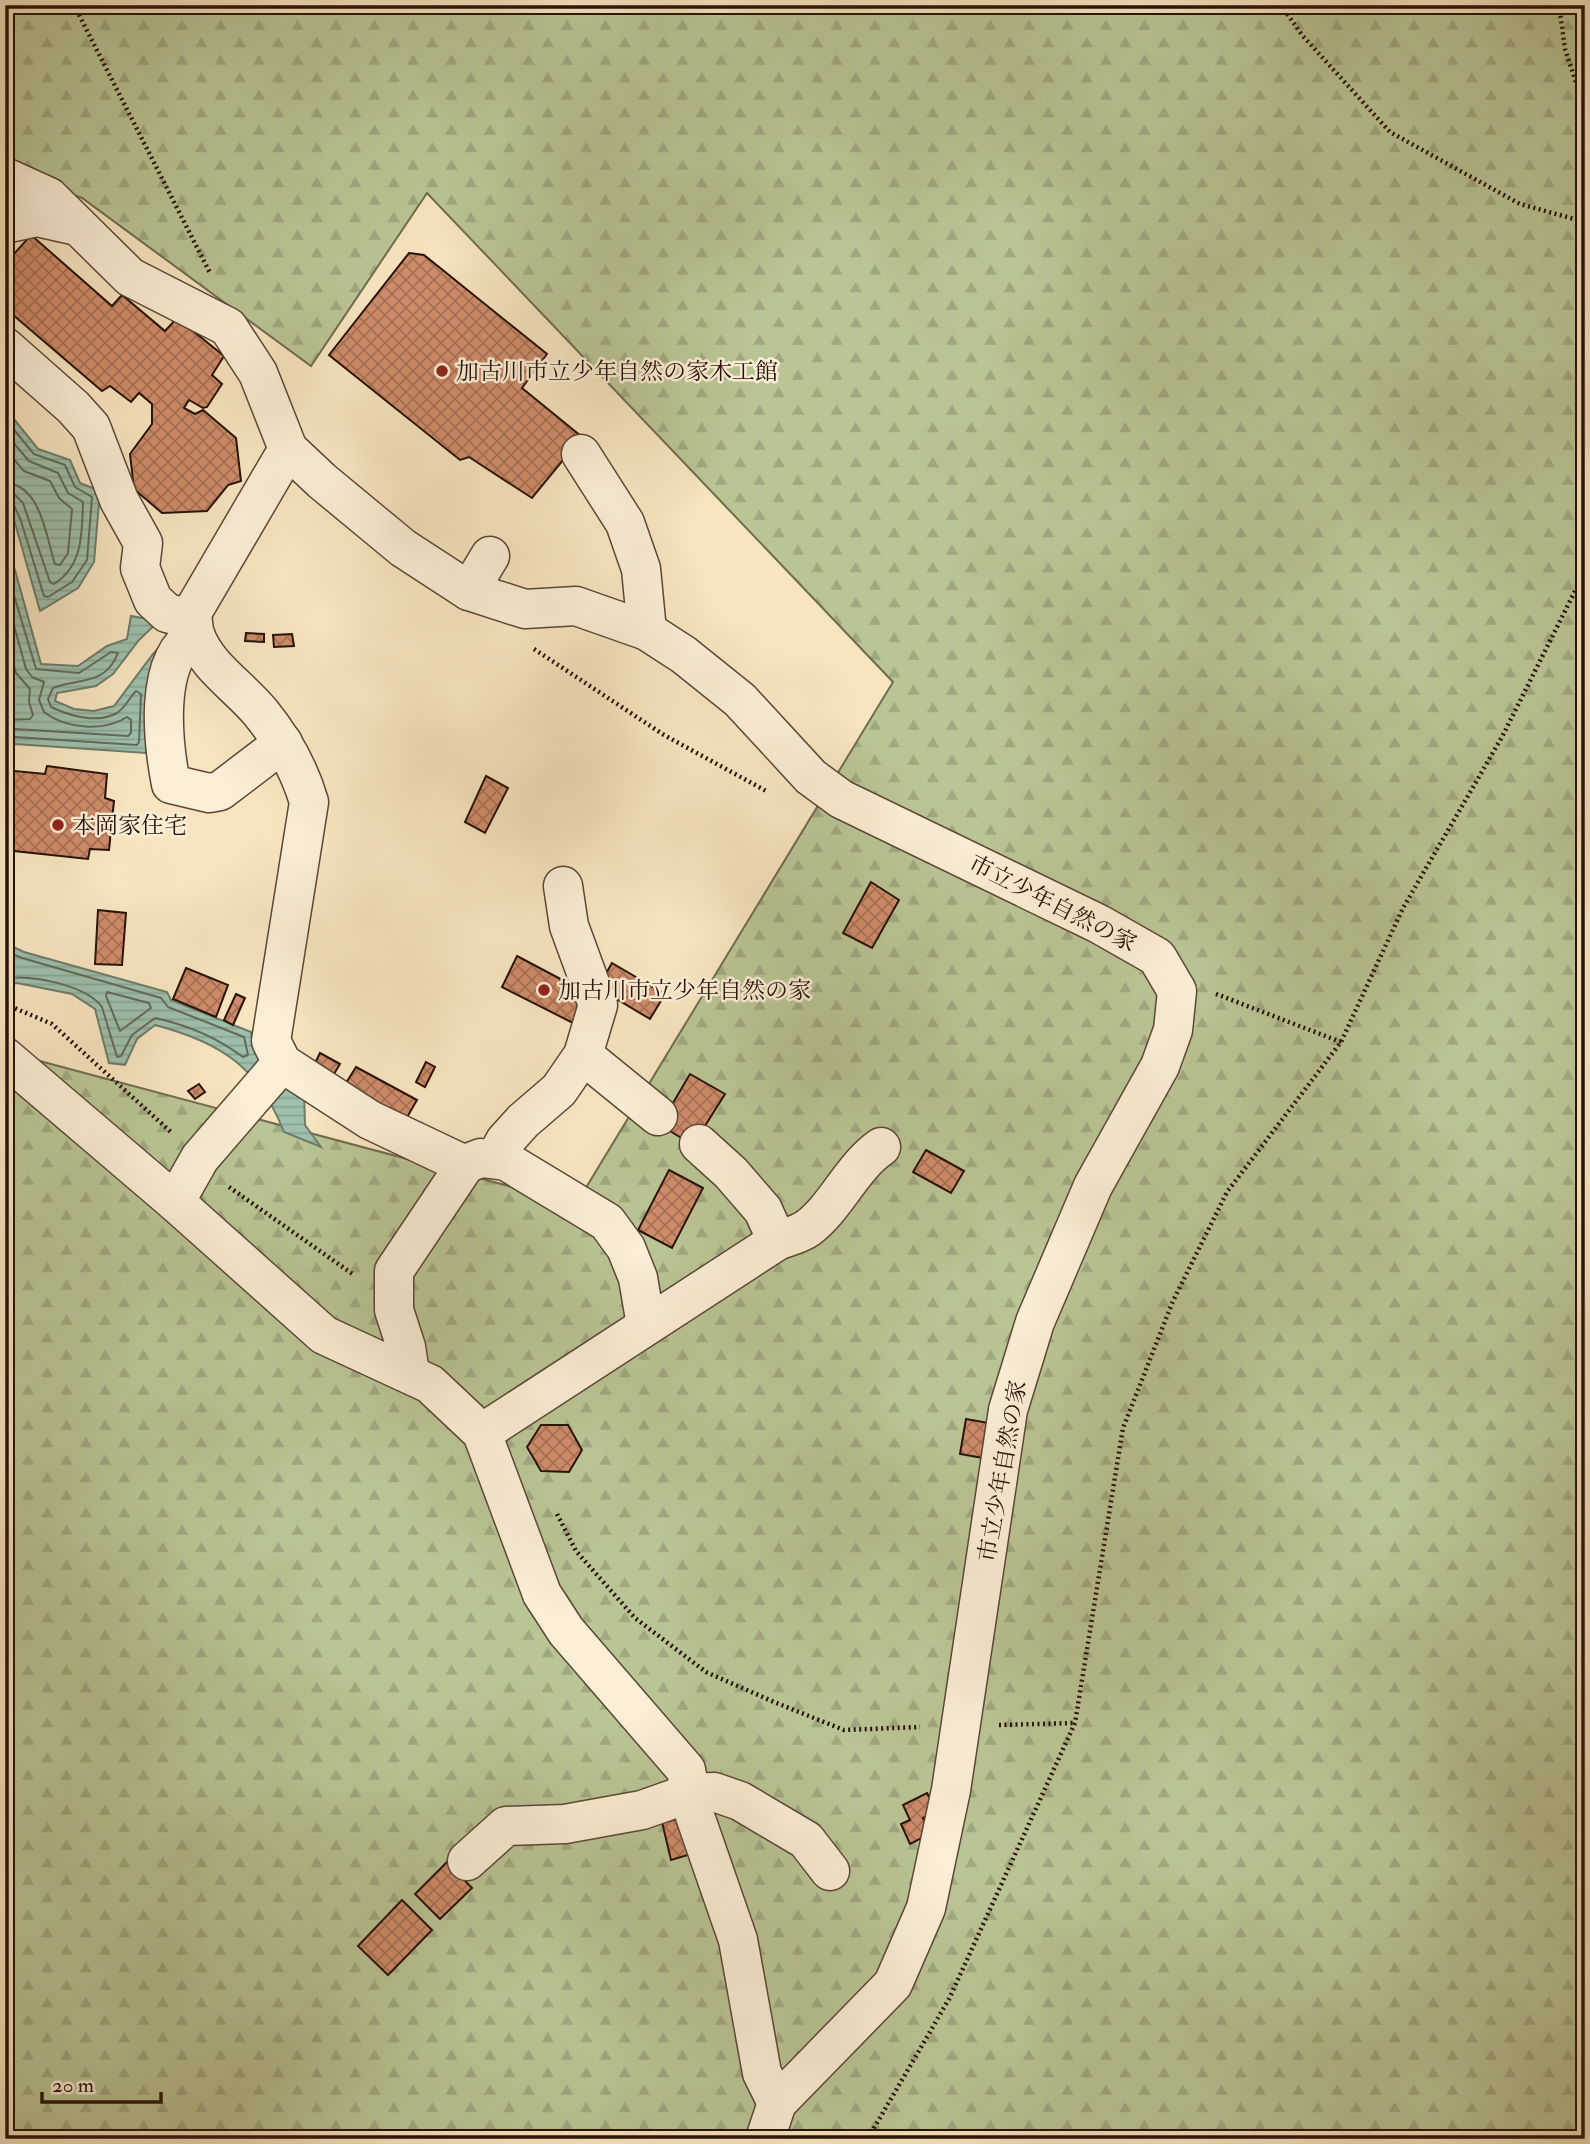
<svg xmlns="http://www.w3.org/2000/svg" width="1590" height="2144" viewBox="0 0 1590 2144" font-family="'IM FELL Double Pica','Noto Serif JP',serif">
	<style>
		.forest { fill: url(#forest-firs); stroke: #706c4e; stroke-width: 2 }
		.water { fill: url(#water-rules); stroke: #6e7a6a; stroke-width: 2 }
		.lines { fill: none; stroke-linecap: round; stroke-linejoin: round }
		.shore { stroke: #62695a; stroke-width: 2 }
		.building { fill: url(#building-cross-hatch); stroke: #271207; stroke-width: 2 }
		.minor-casing { stroke: #5b4735; stroke-width: 41 }
		.path { stroke: #271207; stroke-width: 4.5; stroke-dasharray: 2 3.5; stroke-linecap: butt }
		.minor { stroke: #faeed6; stroke-width: 38 }
		.poi-dot { fill: #8f2418; stroke: #faeed6; stroke-width: 2.5 }
		.labels { text-anchor: middle; stroke-width: 5; stroke-linejoin: round; paint-order: stroke }
		.poi-label { font-size: 23px; fill: #271207; stroke: #faeed6; text-anchor: start }
		.street-label { font-size: 23px; fill: #271207; stroke: #faeed6 }
	</style>
	<defs>
		<pattern id="forest-firs" width="22" height="20" patternUnits="userSpaceOnUse" patternTransform="scale(1.75)"><rect width="22" height="20" fill="#bac595"/><path d="M5 1l3.5 6h-7zM16 11l3.5 6h-7z" fill="#a0a87f"/></pattern>
		<pattern id="water-rules" width="6" height="5" patternUnits="userSpaceOnUse" patternTransform="scale(1.75)"><rect width="6" height="5" fill="#9ec0ac"/><path d="M0 2.5h6" fill="none" stroke="#88a492"/></pattern>
		<pattern id="building-cross-hatch" width="8" height="8" patternUnits="userSpaceOnUse" patternTransform="scale(1.75)"><rect width="8" height="8" fill="#cf8c6a"/><path d="M0 0l8 8M0 8l8-8" fill="none" stroke="#a87155"/></pattern>
	</defs>
	<rect width="100%" height="100%" fill="#f7e5c0"/>
	<filter id="stains"><feTurbulence type="fractalNoise" baseFrequency=".00286" numOctaves="4"/><feColorMatrix values="0 0 0 0 .2 0 0 0 0 .09 0 0 0 0 .02 0 0 0 .5 -.17"/></filter>
	<radialGradient id="worn" r=".72"><stop offset=".6" stop-color="#630" stop-opacity="0"/><stop offset="1" stop-color="#630" stop-opacity=".3"/></radialGradient>
	<path class="forest" d="M5,5H1585V2139H5V1042L36,1060L576,1204L893,682L427,193L311,366L82,198L5,170Z"/>
	<g class="water">
		<path d="M5,408L38,449L70,460L80,483L100,491L94,562L78,588L40,611L15,523L5,503Z"/>
		<path d="M5,547L15,570L41,664L78,666L107,646L127,639L131,616L159,621L139,640L113,674L96,686L57,693L55,701L74,709L94,711L114,706L153,654L175,632L148,691L146,753L15,744L5,750Z"/>
		<path d="M5,943L24,952L167,992L171,1000L251,1032L255,1053L304,1090L305,1125L321,1147L284,1132C259,1067 220,1042 155,1025L137,1039L125,1065L109,1063L95,1009L72,994L17,983L5,986Z"/>
	</g>
	<g class="lines">
		<g class="shore">
			<path d="M5,419L34,454L65,465L75,487L92,497L87,560L72,582L48,597L44,596L21,521L14,505L5,502"/>
			<path d="M5,433L29,461L58,473L68,493L83,502C82,533 83,566 54,584L50,582L23,503L15,495L5,494"/>
			<path d="M5,449L24,471L50,481L59,498L72,509L68,553L60,565L55,564C46,537 41,484 5,483"/>
			<path d="M5,565L36,669L79,673L111,652L118,653C105,686 79,678 53,688L48,699L51,707C70,716 97,724 117,713C125,708 130,697 136,691L141,694L139,742L137,745L15,737L5,742"/>
			<path d="M5,593L26,669L32,677L44,682L39,700L44,712C66,729 104,732 127,717L131,720V733L128,736L15,729L5,732"/>
			<path d="M5,632L16,673L30,689L29,702L33,715L30,719L5,720"/>
			<path d="M5,951L22,958L161,998L168,1007L244,1037L248,1055L243,1057C216,1037 188,1025 155,1018L132,1035L121,1056L117,1057L102,1007C87,986 30,973 5,979"/>
			<path d="M107,992L149,1003L151,1008L120,1031L106,996Z"/>
		</g>
	</g>
	<g class="building">
		<path d="M31,235L112,306L122,295L165,331L177,318L224,356L212,375L222,384L207,407L203,408L189,400L184,408L195,414L203,410L236,438L241,481L228,485L207,511L162,513L134,489L130,454L152,424V404L139,393L131,402L110,386L102,391L5,308V264Z"/>
		<path d="M409,253L424,255L547,354L522,388L582,437L532,498L469,457L460,460L329,355Z"/>
		<path d="M246,633L264,634V642L245,641Z"/>
		<path d="M292,634L294,646L274,647L273,635Z"/>
		<path d="M47,766L107,774L105,798L114,801L109,850L90,849L88,859L5,850V770L45,774Z"/>
		<path d="M486,776L508,788L485,833L465,822Z"/>
		<path d="M871,882L899,900L872,948L843,933Z"/>
		<path d="M98,910L126,913L122,965L95,964Z"/>
		<path d="M517,956L587,993L575,1024L502,987Z"/>
		<path d="M612,963L665,994L650,1019L598,988Z"/>
		<path d="M186,968L228,985L216,1017L173,999Z"/>
		<path d="M236,994L245,998L233,1025L224,1020Z"/>
		<path d="M320,1053L340,1064L334,1074L315,1063Z"/>
		<path d="M426,1062L435,1067L425,1087L416,1082Z"/>
		<path d="M356,1067L417,1100L402,1126L341,1091Z"/>
		<path d="M690,1074L725,1094L693,1145L660,1125Z"/>
		<path d="M199,1084L205,1092L195,1099L188,1091Z"/>
		<path d="M926,1150L964,1171L951,1193L913,1172Z"/>
		<path d="M669,1170L703,1188L672,1248L638,1230Z"/>
		<path d="M966,1419L994,1424L989,1459L960,1454Z"/>
		<path d="M541,1425H568L582,1450L569,1472L541,1471L527,1447Z"/>
		<path d="M927,1793L936,1810L923,1818L930,1834L910,1844L901,1824L910,1820L903,1805Z"/>
		<path d="M683,1818L691,1854L671,1860L662,1822Z"/>
		<path d="M447,1862L472,1888L440,1919L415,1894Z"/>
		<path d="M402,1900L432,1930L388,1975L358,1946Z"/>
	</g>
	<g class="lines">
		<g class="minor-casing">
			<g id="minor">
				<path d="M5,177L49,197L130,277L228,327L258,373L288,449L322,481L403,548L469,591L525,609L576,606L647,631L684,655L740,700L811,777L841,799L1099,924L1157,957L1177,991L1173,1030L1160,1066L1093,1186L1035,1322L1008,1410L951,1790L926,1908L893,1984L777,2103L765,2139"/>
				<path d="M5,224L37,217L77,226"/>
				<path d="M5,347L73,407L91,427L119,500L143,543L140,568L153,600L167,613L179,616L192,613"/>
				<path d="M288,449L192,613C193,620 193,628 195,634C206,667 240,687 261,713C283,740 299,768 309,802L271,1041L282,1063L370,1120L465,1165L394,1271V1310L406,1347L410,1373"/>
				<path d="M581,454L625,523L641,569L647,631"/>
				<path d="M469,591L490,556"/>
				<path d="M195,635C153,660 163,743 171,784L209,793L220,791L283,743"/>
				<path d="M583,1055L658,1116"/>
				<path d="M5,1057L175,1202L324,1335L430,1384L482,1433L542,1594L566,1631L686,1770L695,1816L738,1940L762,2073L777,2103"/>
				<path d="M699,1144L731,1173L763,1210L777,1241"/>
				<path d="M495,1159L505,1141L523,1121L559,1090L583,1055L598,1005L569,926L563,886"/>
				<path d="M473,1161L481,1158L506,1161L607,1222L626,1248L638,1278L646,1325"/>
				<path d="M175,1202L200,1158L282,1063"/>
				<path d="M482,1433L777,1241C787,1237 800,1234 808,1228C837,1206 851,1168 881,1147"/>
				<path d="M467,1861L506,1826L565,1824L642,1810L690,1793L714,1792L740,1801L806,1840L830,1871"/>
			</g>
		</g>
		<g class="path">
			<path d="M74,5L210,273"/>
			<path d="M1281,5L1302,35L1390,132L1520,204L1585,222"/>
			<path d="M1559,5L1565,49L1585,110"/>
			<path d="M534,649L664,735L768,792"/>
			<path d="M1216,994L1341,1042"/>
			<path d="M5,1004L52,1024L172,1133"/>
			<path d="M229,1187L354,1275"/>
			<path d="M557,1514L576,1551L635,1618L706,1672L774,1702L844,1730L920,1727"/>
			<path d="M999,1725L1075,1723"/>
			<path d="M871,2139L874,2128L949,1999L1075,1723L1123,1428L1173,1301L1227,1192L1341,1042L1403,908L1502,737L1581,579L1585,568"/>
		</g>
		<use href="#minor" class="minor"/>
	</g>
	<g class="poi-dot">
		<circle cx="442" cy="371" r="7"/>
		<circle cx="58" cy="825" r="7"/>
		<circle cx="544" cy="990" r="7"/>
	</g>
	<g class="labels">
		<g class="poi-label">
			<text x="456" y="379">加古川市立少年自然の家木工館</text>
			<text x="72" y="833">本岡家住宅</text>
			<text x="558" y="998">加古川市立少年自然の家</text>
		</g>
		<g class="street-label">
			<text transform="translate(1053 903) rotate(27)" y="8">市立少年自然の家</text>
			<text transform="translate(1002 1471) rotate(-80)" y="8">市立少年自然の家</text>
		</g>
	</g>
	<rect width="1590" height="2144" fill="none" stroke="#f7e5c0" stroke-width="28"/>
	<rect x="7" y="7" width="1576" height="2130" fill="none" stroke="#271207" stroke-width="3.5"/>
	<rect x="14" y="14" width="1562" height="2116" fill="none" stroke="#271207" stroke-width="2"/>
	<path d="M42 2092v10h119v-10" fill="none" stroke="#271207" stroke-width="3.5"/>
	<text x="52" y="2092" font-size="21" fill="#271207" stroke="#faeed6" stroke-width="5" paint-order="stroke">20 m</text>
	<rect width="100%" height="100%" filter="url(#stains)"/>
	<rect width="100%" height="100%" fill="url(#worn)"/>
</svg>
